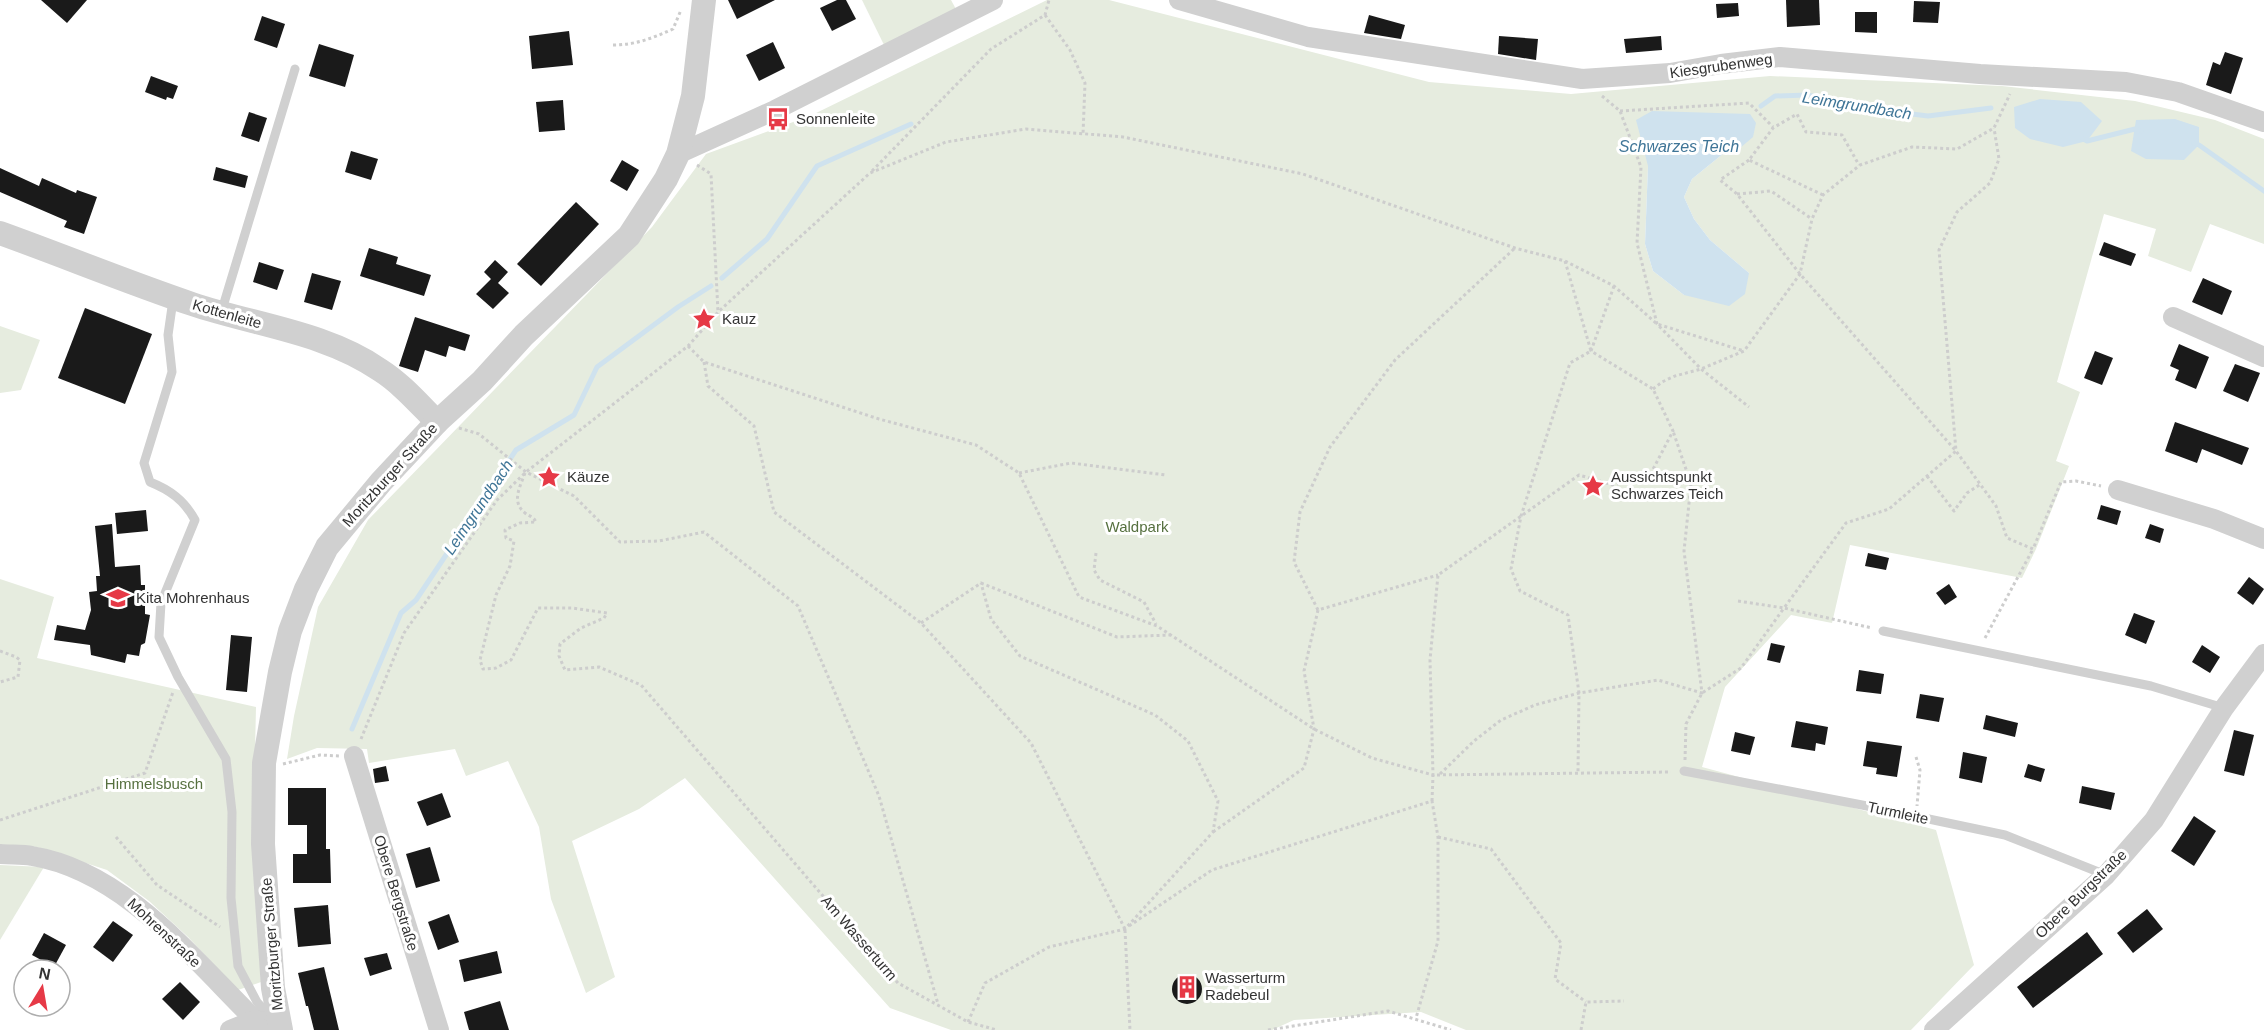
<svg xmlns="http://www.w3.org/2000/svg" width="2264" height="1030" viewBox="0 0 2264 1030" font-family="Arial,sans-serif">
	<style>
		.green { fill: #e6ecdf; fill-rule: evenodd }
		.water { fill: #cfe2ee }
		.lines { fill: none; stroke-linecap: round; stroke-linejoin: round }
		.stream { stroke: #cfe2ee; stroke-width: 5 }
		.building { fill: #1a1a1a }
		.path { stroke: #cdcdcd; stroke-width: 3; stroke-dasharray: 3 3; stroke-linecap: butt }
		.service { stroke: #d0d0d0; stroke-width: 9 }
		.minor { stroke: #d0d0d0; stroke-width: 20 }
		.tertiary { stroke: #d0d0d0; stroke-width: 24 }
		.labels { text-anchor: middle; stroke-width: 6; stroke-linejoin: round; paint-order: stroke }
		.street-label { font-size: 15px; fill: #333; stroke: #fff }
		.poi-label { font-size: 15px; fill: #333; stroke: #fff; text-anchor: start }
		.park-label { font-size: 15px; fill: #56703f; stroke: #fff }
		.water-label { font-size: 16px; font-style: italic; fill: #3f7597; stroke: #fff }
	</style>
	<rect width="100%" height="100%" fill="#fff"/>
	<g class="green">
		<path d="M862,0H951L957,11L886,49Z"/>
		<path d="M1047,0H1109L1429,82L1571,94L1770,76L2002,86L2135,101L2215,120L2264,139V244L2210,224L2191,272L2148,256L2156,229L2104,214L2057,382L2080,392L2056,461L2069,466L2036,549L2022,578L1850,545L1832,623L1791,615L1725,687L1702,767L1936,830L1974,965L1911,1030H1466L1421,1012L1294,1020L1272,1030H951L890,1008L685,778L639,809L572,841L615,977L586,993L551,899L539,827L508,761L466,776L455,749L369,763L367,749L317,748L287,759L294,716L318,607L368,520L652,227L706,154L812,115ZM1740,148L1724,153L1692,179L1684,197L1694,219L1710,240L1749,273L1684,295L1653,271L1645,244L1648,166Z"/>
		<path d="M0,326L40,340L21,390L0,393Z"/>
		<path d="M0,579L54,597L37,658L256,707L253,839L261,982L238,990L188,937L149,901L107,870L37,847L0,845Z"/>
		<path d="M0,865L44,867L0,940Z"/>
	</g>
	<g class="water">
		<path d="M2040,99L2081,102L2102,121L2087,141L2063,147L2030,139L2015,128L2014,107Z"/>
		<path d="M1652,111L1750,114L1756,123L1753,137L1740,148L1724,153L1692,179L1684,197L1694,219L1710,240L1749,273L1745,294L1729,306L1684,295L1653,271L1645,244L1648,166L1636,120Z"/>
		<path d="M2175,119L2199,127V145L2184,160L2146,159L2131,151L2136,120Z"/>
	</g>
	<g class="lines">
		<g class="stream">
			<path d="M1761,106L1775,96L1808,95L1856,107L1928,116L1991,108"/>
			<path d="M2083,139L2087,141L2135,129L2141,131"/>
			<path d="M2194,143L2199,145L2264,191"/>
			<path d="M722,278L767,239L817,166L911,124"/>
			<path d="M352,729L401,613L416,600L516,450L574,415L597,367L678,307L711,286"/>
		</g>
	</g>
	<g class="building">
		<path d="M41,0H87L67,23Z"/>
		<path d="M728,0H775L737,19Z"/>
		<path d="M837,0H846L856,19L832,31L820,8Z"/>
		<path d="M1786,0H1819L1820,25L1787,27Z"/>
		<path d="M1914,1L1940,2L1938,23L1913,22Z"/>
		<path d="M1738,3L1739,16L1717,18L1716,4Z"/>
		<path d="M1855,12H1877V33L1855,32Z"/>
		<path d="M1369,15L1405,25L1401,39L1364,33Z"/>
		<path d="M262,16L285,24L277,48L254,40Z"/>
		<path d="M569,31L573,65L532,69L529,36Z"/>
		<path d="M1499,36L1538,39L1536,60L1498,54Z"/>
		<path d="M1661,36L1662,50L1626,53L1624,39Z"/>
		<path d="M773,42L785,68L759,81L746,55Z"/>
		<path d="M319,44L354,55L345,87L309,76Z"/>
		<path d="M2225,52L2243,58L2231,94L2206,85L2213,62L2220,65Z"/>
		<path d="M151,76L178,86L173,99L167,97L166,100L145,92Z"/>
		<path d="M563,100L565,130L539,132L536,102Z"/>
		<path d="M249,112L267,118L259,142L241,136Z"/>
		<path d="M351,151L378,159L371,180L345,172Z"/>
		<path d="M622,160L639,170L627,191L610,181Z"/>
		<path d="M216,167L248,176L245,188L213,180Z"/>
		<path d="M0,168L39,186L42,178L76,193L77,190L97,197L84,234L64,227L67,221L0,192Z"/>
		<path d="M576,202L599,224L541,286L517,264Z"/>
		<path d="M2104,242L2136,254L2131,266L2099,255Z"/>
		<path d="M369,248L398,257L396,264L431,275L424,296L360,276Z"/>
		<path d="M495,260L508,272L498,283L509,293L493,309L476,294L491,279L484,272Z"/>
		<path d="M259,262L284,270L277,290L253,282Z"/>
		<path d="M312,273L341,281L332,310L304,302Z"/>
		<path d="M2203,278L2232,291L2222,315L2192,302Z"/>
		<path d="M85,308L152,334L125,404L58,378Z"/>
		<path d="M415,317L470,335L465,351L449,346L446,357L425,350L418,372L399,366Z"/>
		<path d="M2179,344L2209,357L2196,389L2175,380L2179,370L2170,366Z"/>
		<path d="M2095,351L2113,358L2102,385L2084,378Z"/>
		<path d="M2235,364L2260,373L2248,402L2223,391Z"/>
		<path d="M2175,422L2249,448L2242,465L2202,449L2197,463L2165,451Z"/>
		<path d="M2101,505L2121,511L2117,525L2097,519Z"/>
		<path d="M146,510L148,531L117,534L115,513Z"/>
		<path d="M112,524L115,567L140,565L141,585H145V614L150,615L145,643L141,645L139,656L127,654L125,663L91,655L90,645L54,640L57,625L85,630L91,610L89,592L97,591L96,576H100L95,526Z"/>
		<path d="M2150,524L2164,529L2160,543L2145,538Z"/>
		<path d="M1868,553L1889,558L1886,570L1865,566Z"/>
		<path d="M2249,577L2264,589L2253,605L2237,593Z"/>
		<path d="M1949,584L1957,597L1945,605L1936,593Z"/>
		<path d="M2134,613L2155,621L2146,644L2125,635Z"/>
		<path d="M231,635L252,637L247,692L226,690Z"/>
		<path d="M1771,643L1785,646L1780,663L1767,660Z"/>
		<path d="M2202,645L2220,657L2210,673L2192,662Z"/>
		<path d="M1859,670L1884,674L1881,694L1856,691Z"/>
		<path d="M1920,694L1944,698L1939,722L1916,718Z"/>
		<path d="M1986,715L2018,723L2015,737L1983,729Z"/>
		<path d="M1796,721L1828,727L1825,745L1816,743L1815,751L1791,747Z"/>
		<path d="M2234,730L2254,735L2244,776L2224,771Z"/>
		<path d="M1735,732L1755,737L1750,755L1731,751Z"/>
		<path d="M1867,741L1902,746L1897,777L1876,774L1877,768L1863,766Z"/>
		<path d="M1963,752L1987,757L1982,783L1959,778Z"/>
		<path d="M2028,764L2045,769L2041,782L2024,777Z"/>
		<path d="M386,766L389,781L375,783L373,769Z"/>
		<path d="M2082,786L2115,793L2111,810L2079,803Z"/>
		<path d="M288,788H326V849H330L331,883H293V854H307V825H288Z"/>
		<path d="M442,793L451,817L427,826L417,802Z"/>
		<path d="M2194,816L2216,831L2194,866L2171,851Z"/>
		<path d="M430,847L440,881L416,888L406,854Z"/>
		<path d="M328,905L331,944L298,947L294,908Z"/>
		<path d="M2147,909L2163,929L2133,953L2117,933Z"/>
		<path d="M449,914L459,942L438,950L428,922Z"/>
		<path d="M113,921L133,935L113,962L93,947Z"/>
		<path d="M2087,932L2103,954L2033,1008L2017,987Z"/>
		<path d="M44,933L66,945L54,967L32,955Z"/>
		<path d="M497,951L502,973L464,982L459,960Z"/>
		<path d="M387,953L392,969L370,976L364,958Z"/>
		<path d="M324,967L339,1030H314L308,1006H306L298,973Z"/>
		<circle cx="1187" cy="989" r="15"/>
		<path d="M180,982L200,1002L183,1020L162,999Z"/>
		<path d="M500,1001L509,1030H469L464,1012Z"/>
	</g>
	<g class="lines">
		<g class="path">
			<path d="M1045,15L1070,50L1085,83L1083,134"/>
			<path d="M613,45C635,45 653,38 673,29L681,10"/>
			<path d="M1602,96L1620,111L1641,167L1637,243L1657,324L1701,369L1749,407"/>
			<path d="M1620,111L1749,103L1773,127"/>
			<path d="M1749,160L1720,180L1737,194L1800,274L1956,451L1996,506L2007,538L2033,549L2061,482L2076,481L2101,486"/>
			<path d="M697,165L711,174L718,312"/>
			<path d="M872,171L991,49L1045,15L1049,0"/>
			<path d="M1737,194L1771,191L1812,219"/>
			<path d="M1823,195L1749,160L1773,128L1797,114L1806,132L1842,135L1859,165"/>
			<path d="M1565,261L1591,351L1570,363L1521,516L1511,569L1520,591L1568,615L1579,693L1578,772"/>
			<path d="M688,346L704,362L879,419L976,445L1019,473L1079,597L1157,626L1314,729L1372,758L1433,775L1430,660L1438,575L1579,475L1613,485L1649,477L1673,431L1653,389L1591,351L1614,286"/>
			<path d="M704,362L708,386L754,426L774,512L921,623L1031,743L1125,929"/>
			<path d="M1653,389L1662,382L1675,376L1701,369L1744,351L1800,274L1812,219L1823,195L1860,165L1912,147L1957,149L1994,128L2010,94"/>
			<path d="M459,428L479,434L526,472L574,496L620,542L659,541L704,532L798,606L879,796L938,1004"/>
			<path d="M525,473C520,487 511,502 525,513C530,517 533,516 536,522L520,523L505,530L506,538L514,541L510,566L496,595L480,660L483,669L496,668L511,660L538,608H572L607,613L604,618L581,628L560,644L559,656L565,670L599,667L641,685L898,983L968,1022L997,1030"/>
			<path d="M1019,473L1071,463L1166,475"/>
			<path d="M1927,476L1954,511L1967,493L1981,484"/>
			<path d="M1096,553L1094,570L1100,580L1144,602L1156,624"/>
			<path d="M1738,601L1784,608L1846,523L1889,509L1956,451L1939,250L1957,212L1990,183L1999,159L1994,128"/>
			<path d="M1318,610L1294,562L1300,512L1330,447L1395,360L1515,248"/>
			<path d="M921,623L981,583L1117,637L1170,635"/>
			<path d="M1985,638L2033,549"/>
			<path d="M0,651L16,657L20,660L18,677L0,682"/>
			<path d="M361,739L404,633L497,500L526,472L688,346L718,312L870,173L946,142L1026,129L1123,137L1303,174L1515,248L1565,261L1614,286L1657,324L1744,351"/>
			<path d="M1916,757L1920,770L1917,806"/>
			<path d="M1685,760L1686,724L1702,693L1741,668L1784,608L1872,628"/>
			<path d="M283,764L320,755L339,756"/>
			<path d="M1440,774L1474,741L1501,720L1535,705L1579,693L1658,680L1702,693L1684,551L1691,484L1673,431"/>
			<path d="M1432,801L1433,775L1671,772"/>
			<path d="M0,820L145,773L173,692"/>
			<path d="M1213,832L1304,768L1314,729L1304,671L1318,610L1438,575"/>
			<path d="M116,837L157,885L220,927"/>
			<path d="M1438,837L1491,849L1561,943L1555,979L1586,1002"/>
			<path d="M1129,926L1212,870L1432,801L1438,837V941L1416,1018"/>
			<path d="M1125,930L1130,1030"/>
			<path d="M968,1022L985,983L1049,947L1125,929L1213,832L1218,801L1188,741L1155,715L1020,656L991,619L981,583"/>
			<path d="M1268,1030L1388,1011L1451,1030"/>
			<path d="M1581,1030L1586,1002L1624,1001"/>
		</g>
		<g class="service">
			<path d="M173,300L168,335L172,372L144,463L150,482C170,490 184,500 195,520L161,603L159,637L178,677L226,759L232,812L231,898L238,966L257,1002L272,1018"/>
			<path d="M221,313L295,69"/>
			<path d="M1883,631L2151,686L2224,708"/>
			<path d="M1684,771L1862,805L2005,835L2106,875"/>
		</g>
		<g class="minor">
			<path d="M1179,0L1308,37L1582,79L1670,73L1721,64L1780,57L1980,74L2126,82L2178,92L2264,122"/>
			<path d="M678,154L775,110L993,0"/>
			<path d="M2173,317L2264,357"/>
			<path d="M2118,490L2214,519L2264,539"/>
			<path d="M354,756L439,1030"/>
			<path d="M0,854C11,855 22,854 32,856C124,871 192,958 255,1020L279,1026"/>
			<path d="M230,1030L255,1020"/>
			<path d="M1934,1030L2106,875L2154,820L2224,708L2264,654"/>
		</g>
		<g class="tertiary">
			<path d="M0,233C64,256 127,282 192,304C254,325 325,332 380,370C402,384 419,404 437,422"/>
			<path d="M281,1030L273,988L263,844L264,763L280,672L290,631L306,589L327,547L381,482L437,422L482,381L524,335L629,236L666,179L678,154L693,96L704,0"/>
		</g>
	</g>
	<defs>
		<g id="bus-bare" transform="scale(1.8)"><path d="M-5-6H5V4H4V6H2V4H-2V6H-4V4H-5ZM-3.5-4V0h7V-4ZM-3.5 1.2v1.5H-2V1.2ZM2 1.2v1.5H3.5V1.2Z" fill="#e63946" stroke="#fff" stroke-width="2.5" paint-order="stroke"/></g>
		<g id="sight-bare" transform="scale(1.8)"><path d="M0-6L1.8-2.2L6-1.7L2.9 1.2L3.7 5.4L0 3.3L-3.7 5.4L-2.9 1.2L-6-1.7L-1.8-2.2Z" fill="#e63946" stroke="#fff" stroke-width="2.5" paint-order="stroke"/></g>
		<g id="school-bare" transform="scale(1.8)"><path d="M0-5L7-2L0 1L-7-2ZM-4 1L0 2.5L4 1V4Q0 6-4 4Z" fill="#e63946" stroke="#fff" stroke-width="2.5" paint-order="stroke"/></g>
		<g id="building-bare" transform="scale(1.8)"><path d="M-4-6H4V6H1V3H-1V6H-4ZM-2.5-4.3h1.7v1.8h-1.7ZM.8-4.3h1.7v1.8H.8ZM-2.5-1h1.7V.8h-1.7ZM.8-1h1.7V.8H.8Z" fill="#e63946" stroke="#fff" stroke-width="2.5" paint-order="stroke"/></g>
	</defs>
	<g fill-rule="evenodd">
		<use href="#bus-bare" x="778" y="119"/>
		<use href="#sight-bare" x="704" y="319"/>
		<use href="#sight-bare" x="549" y="477"/>
		<use href="#sight-bare" x="1593" y="486"/>
		<use href="#school-bare" x="118" y="598"/>
		<use href="#building-bare" x="1187" y="987"/>
	</g>
	<g class="labels">
		<g class="street-label">
			<text transform="translate(1721 66) rotate(-8)" y="5">Kiesgrubenweg</text>
			<text transform="translate(227 314) rotate(16)" y="5">Kottenleite</text>
			<text transform="translate(390 475) rotate(-48)" y="5">Moritzburger Straße</text>
			<text transform="translate(1898 813) rotate(12)" y="5">Turmleite</text>
			<text transform="translate(396 893) rotate(73)" y="5">Obere Bergstraße</text>
			<text transform="translate(2081 894) rotate(-44)" y="5">Obere Burgstraße</text>
			<text transform="translate(164 933) rotate(43)" y="5">Mohrenstraße</text>
			<text transform="translate(859 938) rotate(49)" y="5">Am Wasserturm</text>
			<text transform="translate(272 944) rotate(-95)" y="5">Moritzburger Straße</text>
		</g>
		<g class="poi-label">
			<text x="796" y="124">Sonnenleite</text>
			<text x="722" y="324">Kauz</text>
			<text x="567" y="482">Käuze</text>
			<text x="1611" y="482">Aussichtspunkt<tspan x="1611" dy="17">Schwarzes Teich</tspan></text>
			<text x="136" y="603">Kita Mohrenhaus</text>
			<text x="1205" y="983">Wasserturm<tspan x="1205" dy="17">Radebeul</tspan></text>
		</g>
		<g class="park-label">
			<text x="1137" y="532">Waldpark</text>
			<text x="154" y="789">Himmelsbusch</text>
		</g>
		<g class="water-label">
			<text transform="translate(1857 105) rotate(9)" y="6">Leimgrundbach</text>
			<text x="1679" y="152">Schwarzes Teich</text>
			<text transform="translate(478 507) rotate(-56)" y="6">Leimgrundbach</text>
		</g>
	</g>
	<g transform="translate(42 988) rotate(11)"><circle r="28" fill="#ffffff" stroke="#adadad" stroke-width="1.5"/>
	<path d="M0-4.5L10 22L0 15L-10 22Z" fill="#e63946"/>
	<text y="-9" font-size="16" font-weight="bold" text-anchor="middle" fill="#333333">N</text>
	</g>
</svg>
